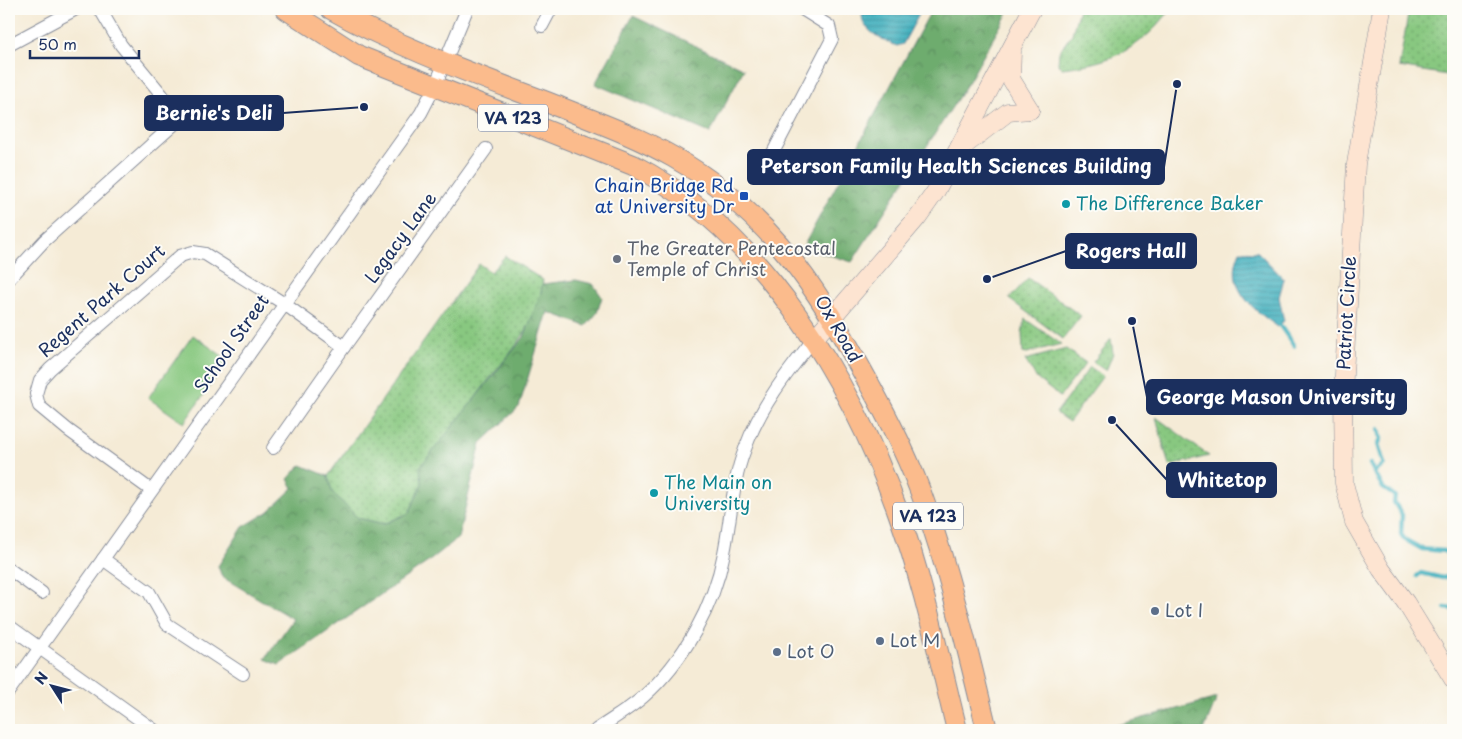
<svg xmlns="http://www.w3.org/2000/svg" width="1462" height="739" viewBox="0 0 1462 739" font-family="'Playpen Sans',sans-serif">
	<style>
		.grass { fill: url(#grass-dots); stroke: #527c6f }
		.forest { fill: url(#forest-crowns); stroke: #446e66 }
		.park { fill: #88c880; stroke: #527c6f }
		.water { fill: url(#water-rules); stroke: #2e708e }
		.lines { fill: none; stroke-linecap: round; stroke-linejoin: round }
		.stream { stroke: #42b0be; stroke-width: 4.5 }
		.street-casing { stroke: #888d9a; stroke-width: 14 }
		.secondary-casing { stroke: #888d9a; stroke-width: 19 }
		.primary-casing { stroke: #888d9a; stroke-width: 22 }
		.street { stroke: #fff; stroke-width: 12 }
		.secondary { stroke: #fde4d1; stroke-width: 18 }
		.primary { stroke: #fbbb8c; stroke-width: 20 }
		.transit-dot { fill: #1a4fb4; stroke: #fdfcf7; stroke-width: 2 }
		.culture-dot { fill: #0f9aa8; stroke: #fdfcf7; stroke-width: 2 }
		.worship-dot { fill: #6b7280; stroke: #fdfcf7; stroke-width: 2 }
		.service-dot { fill: #5c6f8a; stroke: #fdfcf7; stroke-width: 2 }
		.labels { text-anchor: middle; stroke-width: 4; stroke-linejoin: round; paint-order: stroke }
		.shield { fill: #fdfcf7; stroke: #5f6c8c; stroke-width: 1 }
		.shield-label { font-size: 16px; font-weight: bold; fill: #1b2f5e }
		.transit-label { font-size: 18px; fill: #164399; stroke: #fdfcf7; text-anchor: end }
		.culture-label { font-size: 18px; fill: #0d838f; stroke: #fdfcf7; text-anchor: start }
		.street-label { font-size: 18px; fill: #1b2f5e; stroke: #fdfcf7 }
		.worship-label { font-size: 18px; fill: #5b616d; stroke: #fdfcf7; text-anchor: start }
		.service-label { font-size: 18px; fill: #4e5e75; stroke: #fdfcf7; text-anchor: start }
		.leader { fill: none; stroke: #1b2f5e; stroke-width: 2 }
		.callout-dot { fill: #1b2f5e; stroke: #fdfcf7; stroke-width: 2 }
		.callout { fill: #1b2f5e; stroke: #1b2f5e; stroke-width: 2 }
		.callout-label { font-size: 19px; text-anchor: middle; font-weight: bold; fill: #fff }
	</style>
	<defs>
		<pattern id="grass-dots" width="8" height="8" patternUnits="userSpaceOnUse" patternTransform="scale(1.25)"><rect width="8" height="8" fill="#88c880"/><path d="M2 2h.1M6 6h.1" fill="none" stroke="#6ea36c" stroke-width="1.8" stroke-linecap="round"/></pattern>
		<pattern id="forest-crowns" width="20" height="18" patternUnits="userSpaceOnUse" patternTransform="scale(1.25)"><rect width="20" height="18" fill="#6eac6e"/><path d="M2 6a3 3 0 1 1 6 0M12 15a3 3 0 1 1 6 0" fill="none" stroke="#5a8c5e"/></pattern>
		<pattern id="water-rules" width="6" height="5" patternUnits="userSpaceOnUse" patternTransform="scale(1.25)"><rect width="6" height="5" fill="#42b0be"/><path d="M0 2.5h6" fill="none" stroke="#36909e"/></pattern>
	</defs>
	<rect width="100%" height="100%" fill="#fdfcf7"/>
	<filter id="ink" filterUnits="userSpaceOnUse"><feTurbulence type="fractalNoise" baseFrequency=".02" numOctaves="2"/><feDisplacementMap in="SourceGraphic" scale="10" xChannelSelector="R" yChannelSelector="G"/><feConvolveMatrix kernelMatrix="1 2 1 2 8 2 1 2 1" color-interpolation-filters="sRGB"/></filter>
	<filter id="wash" filterUnits="userSpaceOnUse"><feTurbulence type="fractalNoise" baseFrequency=".0096" numOctaves="4" result="noise"/><feDisplacementMap in="SourceGraphic" scale="20" xChannelSelector="R" yChannelSelector="G"/><feGaussianBlur stdDeviation="1.12" result="paint"/><feColorMatrix in="noise" values="0 0 0 0 0 0 0 0 0 0 0 0 0 0 0 0 0 1.4 0 .05"/><feComposite in="paint" operator="in"/></filter>
	<g filter="url(#wash)">
		<rect width="100%" height="100%" fill="#f5ebd6"/>
		<g class="grass">
			<path d="M1079,9H1171C1141,49 1111,63 1062,68L1058,64L1059,52L1072,34Z"/>
			<path d="M1409,9H1453V76L1399,67Z"/>
			<path d="M505,256L543,280C538,331 503,358 476,397C451,434 427,472 409,513L384,524L358,518L332,492L328,476L479,264L491,272Z"/>
			<path d="M1028,278L1081,316L1063,339L1009,299Z"/>
			<path d="M1025,319L1061,344L1023,354L1022,333Z"/>
			<path d="M1111,339L1113,353L1106,371L1093,362Z"/>
			<path d="M1066,349L1086,363L1060,397L1037,379L1025,360Z"/>
			<path d="M1090,367L1103,376L1069,422L1056,413Z"/>
			<path d="M1156,417L1209,456L1169,466Z"/>
		</g>
		<g class="forest">
			<path d="M932,9H1010L969,81L852,262L803,247Z"/>
			<path d="M633,16L744,69L710,133L595,84Z"/>
			<path d="M576,280L593,284L602,297L597,313L586,326L548,312L519,407L481,443L458,538L428,562L279,665L265,659L293,619L222,577L218,566L243,527L268,512L293,488L288,479L301,465L328,476L332,492L358,518L384,524L409,513L422,484L420,467L524,337L541,294L542,284Z"/>
			<path d="M1217,698L1204,730H1099Z"/>
		</g>
		<path class="park" d="M193,335L228,360L184,423L148,398Z"/>
		<g class="water">
			<path d="M863,9H922L903,44L897,46C882,39 857,30 863,9Z"/>
			<path d="M1240,251L1258,252L1284,279L1279,297L1284,321L1278,327C1251,308 1224,287 1240,251Z"/>
		</g>
		<g class="lines">
			<g class="stream">
				<path d="M1277,321L1294,346"/>
				<path d="M1370,464L1383,488L1395,496L1394,502L1402,515L1401,534L1404,539L1422,549L1444,551L1451,556L1453,563"/>
				<path d="M1374,473L1384,464L1378,444L1381,439L1379,429"/>
				<path d="M1417,576L1421,573L1443,578L1453,574"/>
				<path d="M1445,608L1453,609"/>
			</g>
		</g>
	</g>
	<g filter="url(#ink)">
		<g class="lines">
			<g class="street-casing">
				<g id="street">
					<path d="M542,26L551,9"/>
					<path d="M9,45L76,9"/>
					<path d="M765,168L832,39L829,26L802,9"/>
					<path d="M9,279L44,241L181,118L121,45L100,9"/>
					<path d="M273,448L344,347"/>
					<path d="M151,490L68,430L39,406L36,394L40,380L50,369L180,256L193,252L205,254L283,303L344,347L486,149"/>
					<path d="M103,559L149,592L167,624L243,674"/>
					<path d="M9,569L42,593"/>
					<path d="M9,626L154,730"/>
					<path d="M9,691L421,113L435,86L467,9"/>
					<path d="M596,730C612,719 628,710 643,697C684,661 714,606 724,553C731,519 732,482 745,449C760,407 786,374 813,340"/>
				</g>
			</g>
			<g class="secondary-casing">
				<g id="secondary">
					<path d="M1382,9L1356,164L1343,392L1344,483L1354,522L1381,569L1406,603L1453,679"/>
					<path d="M1012,51L1011,79L1030,110"/>
					<path d="M965,145L1008,112L1030,110"/>
					<path d="M813,340L917,218L936,191L1032,9"/>
				</g>
			</g>
			<g class="primary-casing">
				<g id="primary">
					<path d="M286,9L359,56L633,165C762,231 852,382 899,515C924,585 939,658 957,730"/>
					<path d="M331,9C403,50 485,78 562,108C600,123 638,137 673,157C759,206 810,275 856,360C880,403 904,447 921,493C949,570 968,651 987,730"/>
				</g>
			</g>
			<use href="#street" class="street"/>
			<use href="#secondary" class="secondary"/>
			<use href="#primary" class="primary"/>
		</g>
	</g>
	<rect class="transit-dot" x="739" y="191" width="10" height="10" rx="2.5"/>
	<g class="culture-dot">
		<circle cx="1066" cy="204" r="5"/>
		<circle cx="654" cy="493" r="5"/>
	</g>
	<circle class="worship-dot" cx="617" cy="259" r="5"/>
	<g class="service-dot">
		<circle cx="1155" cy="611" r="5"/>
		<circle cx="880" cy="641" r="5"/>
		<circle cx="777" cy="652" r="5"/>
	</g>
	<g class="labels">
		<g class="shield">
			<rect x="478" y="104.5" width="70" height="27" rx="4"/>
			<rect x="893" y="502.5" width="70" height="27" rx="4"/>
		</g>
		<g class="shield-label">
			<text x="513" y="124">VA 123</text>
			<text x="928" y="522">VA 123</text>
		</g>
		<g class="transit-label">
			<text x="734" y="192">Chain Bridge Rd<tspan x="734" dy="21">at University Dr</tspan></text>
		</g>
		<g class="culture-label">
			<text x="1076" y="210">The Difference Baker</text>
			<text x="664" y="489">The Main on<tspan x="664" dy="21">University</tspan></text>
		</g>
		<g class="street-label">
			<text transform="translate(401 238) rotate(-54)" y="6">Legacy Lane</text>
			<text transform="translate(102 301) rotate(-41)" y="6">Regent Park Court</text>
			<text transform="translate(1347 313) rotate(-87)" y="6">Patriot Circle</text>
			<text transform="translate(838 329) rotate(60)" y="6">Ox Road</text>
			<text transform="translate(232 344) rotate(-55)" y="6">School Street</text>
		</g>
		<g class="worship-label">
			<text x="627" y="255">The Greater Pentecostal<tspan x="627" dy="21">Temple of Christ</tspan></text>
		</g>
		<g class="service-label">
			<text x="1165" y="617">Lot I</text>
			<text x="890" y="647">Lot M</text>
			<text x="787" y="658">Lot O</text>
		</g>
	</g>
	<path class="leader" d="M364 107L283 113M1177 84L1164 167M987 279L1066 251M1132 321L1147 397M1112 420L1167 480"/>
	<g class="callout-dot">
		<circle cx="364" cy="107" r="5"/>
		<circle cx="1177" cy="84" r="5"/>
		<circle cx="987" cy="279" r="5"/>
		<circle cx="1132" cy="321" r="5"/>
		<circle cx="1112" cy="420" r="5"/>
	</g>
	<g class="callout">
		<rect x="145" y="96" width="138" height="34" rx="5"/>
		<rect x="748" y="150" width="416" height="34" rx="5"/>
		<rect x="1066" y="234" width="130" height="34" rx="5"/>
		<rect x="1147" y="380" width="259" height="34" rx="5"/>
		<rect x="1167" y="463" width="109" height="34" rx="5"/>
	</g>
	<g class="callout-label">
		<text x="214" y="120">Bernie's Deli</text>
		<text x="956" y="173">Peterson Family Health Sciences Building</text>
		<text x="1131" y="258">Rogers Hall</text>
		<text x="1276" y="404">George Mason University</text>
		<text x="1222" y="487">Whitetop</text>
	</g>
	<rect width="1462" height="739" fill="none" stroke="#fdfcf7" stroke-width="30"/>
	<g transform="translate(52 686) rotate(306)" stroke="#fdfcf7" stroke-width="4" paint-order="stroke">
	<path d="M0-4L9 19L0 12L-9 19Z" fill="#1b2f5e"/>
	<text y="-8" font-size="14" font-weight="bold" text-anchor="middle" fill="#1b2f5e">N</text>
	</g>
	<path d="M30 50v8h109v-8" fill="none" stroke="#1b2f5e" stroke-width="2.5"/>
	<text x="38" y="50" font-size="15" fill="#1b2f5e" stroke="#fdfcf7" stroke-width="4" paint-order="stroke">50 m</text>
</svg>
